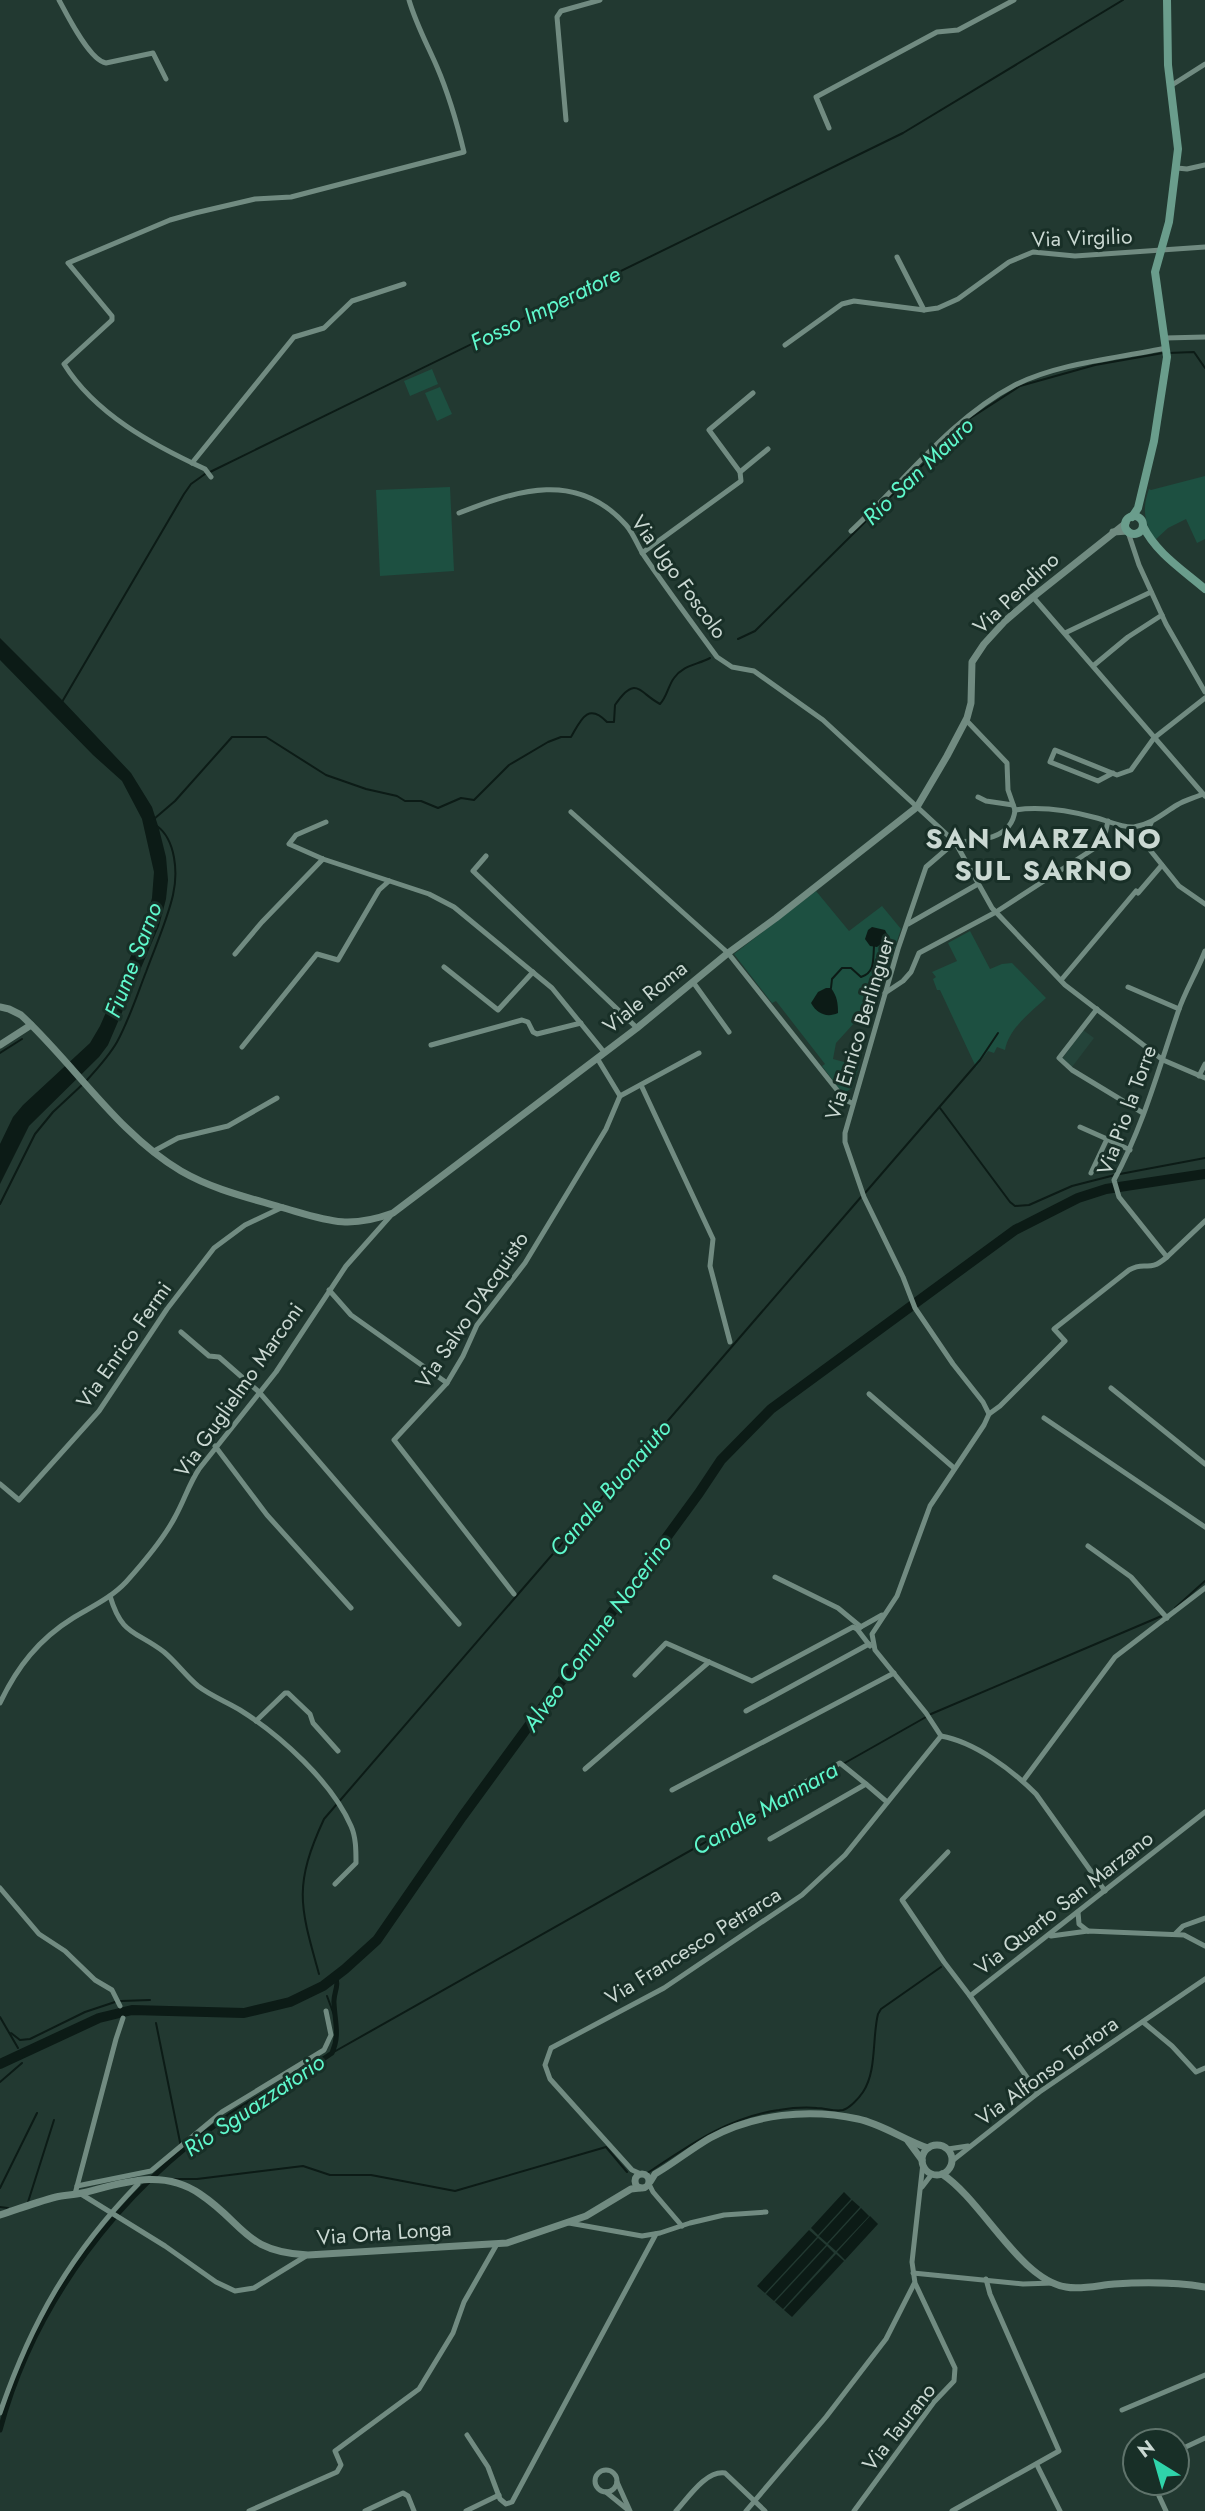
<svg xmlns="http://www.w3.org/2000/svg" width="1205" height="2511" viewBox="0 0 1205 2511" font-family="Jost,sans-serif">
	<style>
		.built { fill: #24443a }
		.green { fill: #1d5041 }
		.water { fill: #0c1b16 }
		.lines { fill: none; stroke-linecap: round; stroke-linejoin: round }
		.stream { stroke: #0c1b16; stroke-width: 2 }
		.canal { stroke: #0c1b16; stroke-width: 5 }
		.river { stroke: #0c1b16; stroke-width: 10 }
		.minor { stroke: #718b81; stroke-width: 5 }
		.tertiary { stroke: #718b81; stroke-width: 7 }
		.secondary { stroke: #6a9d8c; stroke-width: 8 }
		.labels { text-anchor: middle; stroke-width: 6; stroke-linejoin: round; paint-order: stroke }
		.street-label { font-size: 21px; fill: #cad8d2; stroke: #182f27 }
		.water-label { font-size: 23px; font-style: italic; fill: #5ff8cc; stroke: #182f27 }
		.district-label { font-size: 28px; font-weight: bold; letter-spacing: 2px; fill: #cad8d2; stroke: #182f27 }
	</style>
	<rect width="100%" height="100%" fill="#223931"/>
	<path class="built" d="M1083,1030L1094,1038L1072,1067L1062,1059Z"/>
	<g class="green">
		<path d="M432,369L438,384L410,396L404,381Z"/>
		<path d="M440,387L452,414L437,421L425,393Z"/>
		<path d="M1205,476V539L1197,543L1186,519L1168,528L1155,540C1144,523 1142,508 1149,489L1151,490Z"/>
		<path d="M450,487L454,571L380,576L376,490Z"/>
		<path d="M816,891L849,931L882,906L901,929L888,968H884L865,1023L856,1021L836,1043L833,1059L859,1066L852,1088L846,1092L841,1091L822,1066L825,1064L776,1001L772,1003L734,954Z"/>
		<path d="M970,931L990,969L1002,964L1012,963L1046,998C1031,1012 1009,1028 1005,1050L997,1047L994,1053L988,1051L976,1067L940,990H937L933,979L936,977L932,972L957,961L948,943Z"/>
	</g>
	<g class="water">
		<path d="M0,638L63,701L131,773L152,807L159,829L166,857L168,880L166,899L159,926L108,1045L99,1057L29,1126L0,1184V1144L13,1117L23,1105L90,1043L100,1026L145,924L152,898L154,872L142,819L122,781L93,755L0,660Z"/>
		<path d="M872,927L885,930L889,938L877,947L870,946L865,939L868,930Z"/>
		<path d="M826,988H831C837,996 838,1003 838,1013C827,1018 817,1014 811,1003L818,992Z"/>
		<path d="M844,2192L851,2199L818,2235L811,2228Z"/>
		<path d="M852,2200L860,2207L827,2243L819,2236Z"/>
		<path d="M861,2208L869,2216L836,2251L828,2244Z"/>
		<path d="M870,2216L878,2224L845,2260L837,2252Z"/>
		<path d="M809,2230L817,2237L765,2293L757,2286Z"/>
		<path d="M818,2238L826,2245L774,2301L766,2294Z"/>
		<path d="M827,2246L834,2253L783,2309L775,2302Z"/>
		<path d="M836,2254L844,2261L792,2317L784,2310Z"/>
	</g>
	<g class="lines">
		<g class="stream">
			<path d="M1168,353L1194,352L1205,368"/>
			<path d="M969,419L1020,386L1095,365L1163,353"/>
			<path d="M210,472L903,133L1123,0"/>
			<path d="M738,639L755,631L965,423"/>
			<path d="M62,702L184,494L191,484L205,474"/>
			<path d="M154,819L175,801L232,737H266L326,775L366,789L397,796L405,801H421L438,808L461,798L474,800L509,765L548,742L561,737H571C580,722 587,701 607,722H614L615,705C636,674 639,693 660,704C667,697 668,686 674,678C683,665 697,665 710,658"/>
			<path d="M831,988L832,979L842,968H851L861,977C875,973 873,960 874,946"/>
			<path d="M0,1053L22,1039"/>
			<path d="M87,1080C98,1068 109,1056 117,1042C129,1020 137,995 146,972C155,947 167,921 173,895C178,873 176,840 157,826"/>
			<path d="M940,1108L1010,1202L1015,1206L1029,1205L1072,1186L1115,1175"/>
			<path d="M1120,1174L1205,1158"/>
			<path d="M865,1193L980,1060L998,1033"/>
			<path d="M0,1204L35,1134L53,1112L83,1084"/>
			<path d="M1175,1608L1205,1581"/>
			<path d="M931,1714L1164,1615"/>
			<path d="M843,1764L926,1717"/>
			<path d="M319,1974C300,1906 293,1886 324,1819L861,1197"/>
			<path d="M327,1996L337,2023"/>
			<path d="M121,2001L150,2000"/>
			<path d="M0,2017L18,2048"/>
			<path d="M156,2023L182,2152"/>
			<path d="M11,2033L20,2040L30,2039L85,2012L115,2002"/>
			<path d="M332,2053L826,1774"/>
			<path d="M0,2082L22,2063"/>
			<path d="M646,2174C688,2146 728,2117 779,2110C791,2108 805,2107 817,2108C825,2108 835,2112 843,2110C850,2108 859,2098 863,2092C877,2071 872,2038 878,2014L881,2009L941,1967"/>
			<path d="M173,2179H197L303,2166L330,2175H371L455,2191L606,2147L627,2172"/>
			<path d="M0,2188L37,2113"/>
			<path d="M28,2202L54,2120"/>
			<path d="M0,2207L8,2208"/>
		</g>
		<path class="canal" d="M0,2430C34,2303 119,2191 227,2117C261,2094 298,2077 332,2053C340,2035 335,2023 334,2003C333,1993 340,1986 335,1976"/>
		<path class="river" d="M0,2064L99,2018L132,2010L244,2013L290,2002L323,1986L345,1969L377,1940L462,1817L699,1493L721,1460L771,1409L1015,1230L1078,1198L1106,1189L1205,1174"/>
		<g class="minor">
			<path d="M59,0C67,15 90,61 106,63L153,53L166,79"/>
			<path d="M1172,85L1205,64"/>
			<path d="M566,120L557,17L561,11L600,0"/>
			<path d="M829,128L816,97L937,32L958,30L1014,0"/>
			<path d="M1177,168L1187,169L1205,165"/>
			<path d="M897,257L924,310"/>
			<path d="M1165,338L1205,337"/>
			<path d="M785,345L842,304L854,301L924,310L938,308L958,299L1009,262L1033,252L1075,256L1205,247"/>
			<path d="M192,463L294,337L324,328L352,301L404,284"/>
			<path d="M740,472L768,449"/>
			<path d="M211,477L205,469C153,445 95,414 64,364L112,320V316L68,263L170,220L195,213L255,199L291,197L464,152C457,123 449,95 437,67C427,44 416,24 409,0"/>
			<path d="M459,513C518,490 577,470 626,525C634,534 638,547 645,557C668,591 693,624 717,657L732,667L754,671L823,720L955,842L992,908L1065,985L1163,1060L1205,1078"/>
			<path d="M851,531C904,482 950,419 1015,385C1058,363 1119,358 1166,348"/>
			<path d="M1128,532L1139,565L1166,624L1205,692"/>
			<path d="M642,553L741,481L740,472L709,430L753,393"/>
			<path d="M1033,597L1205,796"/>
			<path d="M1065,633L1151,592"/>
			<path d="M1093,666L1128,637L1162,615"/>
			<path d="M966,720L1007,763L1008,790L1015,810"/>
			<path d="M1113,773L1098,781L1050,762L1055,750L1117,775L1131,770L1154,738L1205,698"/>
			<path d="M978,797L986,801L1013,805"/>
			<path d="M1015,810C1042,806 1071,811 1097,818C1108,821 1123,828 1134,827C1152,824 1162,814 1177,805C1185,800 1194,798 1203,794"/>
			<path d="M571,812L728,953L845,1100L852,1103"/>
			<path d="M326,822L296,835L289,844L323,859L429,894L454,907L552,988L604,1052"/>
			<path d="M1151,823L1142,840L1179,886L1205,904"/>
			<path d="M955,842C978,841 1012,840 1015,810"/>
			<path d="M486,856L473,871L637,1028"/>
			<path d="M908,924L978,884"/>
			<path d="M1205,951C1197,972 1185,991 1178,1012C1159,1068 1143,1127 1114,1180L1119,1197L1167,1257L1205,1221"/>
			<path d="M235,954L262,922L323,859"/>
			<path d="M444,967L498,1010L533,972"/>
			<path d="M1062,979L1136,891L1138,893L1162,865"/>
			<path d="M693,982L729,1032"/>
			<path d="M1128,987L1179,1009"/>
			<path d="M885,993L903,981L911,972L919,953L996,912L1098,846L1104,839L1108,821"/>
			<path d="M1097,1009L1059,1058L1072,1070L1143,1113"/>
			<path d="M431,1045L522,1020L528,1022L533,1032L537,1034L581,1023"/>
			<path d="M242,1047L317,954L338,960L379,890L389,881"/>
			<path d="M1199,1076L1205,1064"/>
			<path d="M641,1085L713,1239L710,1266L730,1342"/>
			<path d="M620,1096L699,1053"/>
			<path d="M1080,1127L1107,1139L1091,1173"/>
			<path d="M1107,1139L1130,1150"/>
			<path d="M154,1151L178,1138L228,1126L277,1098"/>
			<path d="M329,1290L351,1315L447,1383"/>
			<path d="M181,1332L209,1356L219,1357L259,1392L459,1624"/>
			<path d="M1111,1388L1205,1464"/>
			<path d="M869,1394L954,1468"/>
			<path d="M989,1414L1000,1406L1065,1341L1054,1329L1129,1270C1147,1260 1147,1274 1167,1257"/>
			<path d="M1044,1418L1205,1527"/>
			<path d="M215,1446L267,1515L351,1608"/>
			<path d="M0,1484L19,1500L99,1411L167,1309L214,1248L245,1225L283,1207"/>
			<path d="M1088,1546L1131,1577L1167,1618"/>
			<path d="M775,1577L838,1608L861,1627"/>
			<path d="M514,1594L394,1440L447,1383L463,1356L477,1325L525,1263L606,1129L620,1096L597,1058"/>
			<path d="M110,1596C122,1636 135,1630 164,1652C176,1662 186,1676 198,1686C211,1696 227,1702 240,1710C280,1735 332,1782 351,1826C356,1837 356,1850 356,1863L335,1884"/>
			<path d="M857,1629L870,1646"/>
			<path d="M635,1675L666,1643L752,1681L853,1627L857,1629L882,1615"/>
			<path d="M0,1703C17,1667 39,1639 73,1618C91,1607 111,1598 126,1582C144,1562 163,1540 175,1517C184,1501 189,1484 199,1469L276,1372L346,1266L393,1213"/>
			<path d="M746,1711L869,1644"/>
			<path d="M256,1721L285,1693H288L310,1714L313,1723L338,1751"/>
			<path d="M941,1736L926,1713L875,1650L872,1634L897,1596L930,1506L984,1425L989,1414L983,1402L953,1364L915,1308L903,1277L864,1197L845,1142V1133L898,949L926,867L955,842"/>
			<path d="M941,1736C975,1742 1012,1770 1036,1794L1105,1891"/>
			<path d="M585,1769L709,1662"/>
			<path d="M1023,1781L1115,1657L1205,1588"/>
			<path d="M672,1790L894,1673"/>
			<path d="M789,1791L840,1763L866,1784"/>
			<path d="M770,1839L866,1784L887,1802"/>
			<path d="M948,1852L902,1900L944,1962L970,1996"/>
			<path d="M0,1888L39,1934L65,1951L95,1980L112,1990L120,2006"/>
			<path d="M1078,1912L1079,1924L1088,1931"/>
			<path d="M1175,1934L1183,1926L1205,1918"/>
			<path d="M1051,1936L1088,1931L1184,1935L1205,1946"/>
			<path d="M1143,2022L1172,2046L1196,2072L1205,2068"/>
			<path d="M1038,2093L970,1996L1205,1812"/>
			<path d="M948,2149L968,2146"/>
			<path d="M952,2161L1038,2093L1205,1979"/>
			<path d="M641,2174L632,2170L550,2079L545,2065L551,2048L664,1988L802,1895L845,1855L941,1736"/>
			<path d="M649,2184L653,2192L682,2226"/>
			<path d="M77,2186L151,2171L222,2112L324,2050L331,2035L326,2011"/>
			<path d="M922,2187L932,2174"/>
			<path d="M75,2194L116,2039L123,2018"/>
			<path d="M81,2194L165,2246L216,2282L235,2291L254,2288L306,2256"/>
			<path d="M569,2223L642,2236L660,2233L690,2223L724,2215L766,2212"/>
			<path d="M913,2273L1023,2284L1053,2283"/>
			<path d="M1122,2410L1205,2375"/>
			<path d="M0,2413C31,2322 71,2253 138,2184"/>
			<path d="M467,2435L488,2467L500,2499L506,2504L512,2502L656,2234"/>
			<path d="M1177,2451L1205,2438"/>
			<path d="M1037,2465L1060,2511"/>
			<circle cx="606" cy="2481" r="11"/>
			<path d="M617,2482L630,2511"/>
			<path d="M1153,2483L1166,2511"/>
			<path d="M606,2492L628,2510"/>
			<path d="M249,2511L337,2472L341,2465L335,2451L419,2389L453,2333L464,2302L497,2244"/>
			<path d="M365,2511L403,2493L408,2496L414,2511"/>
			<path d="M466,2511L499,2495"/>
			<path d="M676,2511C688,2498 706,2470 725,2473L765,2511"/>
			<path d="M746,2511L826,2417L886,2339L914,2284"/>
			<path d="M854,2511L934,2402L954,2381L955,2368L915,2283L912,2262L923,2163"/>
			<path d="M952,2511L1059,2451L990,2294L986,2279"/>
		</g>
		<g class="tertiary">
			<path d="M1113,532L1128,531"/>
			<path d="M0,1007L9,1009L21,1015C74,1064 119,1135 181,1171C212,1189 246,1197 280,1207C326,1220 346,1230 393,1213L637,1028L728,953L776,918L917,807L947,756L967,718L971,703L972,662L984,644L1005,621L1033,597L1126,523"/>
			<path d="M0,1045L31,1025"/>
			<path d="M908,2141L922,2160"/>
			<circle cx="937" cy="2160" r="15"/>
			<circle cx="642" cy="2181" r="7"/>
			<path d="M942,2174C982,2200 1020,2280 1066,2287C1081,2290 1100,2285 1114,2284C1145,2282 1175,2282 1205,2287"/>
			<path d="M650,2182L655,2174C674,2163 691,2149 710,2138C754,2114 809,2108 858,2119C882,2124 904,2140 928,2148"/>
			<path d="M0,2215C18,2209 37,2202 56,2197C64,2195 73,2195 82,2193C123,2183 162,2168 200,2194C245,2224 244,2252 308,2255L507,2243L586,2216L631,2189L640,2188"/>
		</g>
		<g class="secondary">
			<circle cx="1134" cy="525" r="9"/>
			<path d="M1132,517L1138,508L1154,441L1167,357L1155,272L1169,222L1178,149L1168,65L1167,0"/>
			<path d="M1143,526C1156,553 1183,570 1205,589"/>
		</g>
	</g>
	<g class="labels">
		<g class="street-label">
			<text transform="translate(1082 238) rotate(-2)" y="7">Via Virgilio</text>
			<text transform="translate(679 577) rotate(54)" y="7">Via Ugo Foscolo</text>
			<text transform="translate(1016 593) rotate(-43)" y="7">Via Pendino</text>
			<text transform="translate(645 997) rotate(-39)" y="7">Viale Roma</text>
			<text transform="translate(860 1028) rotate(-73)" y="7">Via Enrico Berlinguer</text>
			<text transform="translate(1127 1110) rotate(-70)" y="7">Via Pio la Torre</text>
			<text transform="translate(472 1310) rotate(-56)" y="7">Via Salvo D'Acquisto</text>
			<text transform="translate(124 1345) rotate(-55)" y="7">Via Enrico Fermi</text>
			<text transform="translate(239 1390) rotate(-55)" y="7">Via Guglielmo Marconi</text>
			<text transform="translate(1064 1903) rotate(-38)" y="7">Via Quarto San Marzano</text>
			<text transform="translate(693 1946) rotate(-32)" y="7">Via Francesco Petrarca</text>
			<text transform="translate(1047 2071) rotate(-36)" y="7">Via Alfonso Tortora</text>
			<text transform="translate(384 2233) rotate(-4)" y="7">Via Orta Longa</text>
			<text transform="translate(899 2427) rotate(-52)" y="7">Via Taurano</text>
		</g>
		<g class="water-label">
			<text transform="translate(545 308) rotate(-26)" y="8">Fosso Imperatore</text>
			<text transform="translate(918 471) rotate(-44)" y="8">Rio San Mauro</text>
			<text transform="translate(133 960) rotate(-69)" y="8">Fiume Sarno</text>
			<text transform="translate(610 1488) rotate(-49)" y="8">Canale Buonaiuto</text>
			<text transform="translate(597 1633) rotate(-54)" y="8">Alveo Comune Nocerino</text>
			<text transform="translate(765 1808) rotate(-30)" y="8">Canale Mannara</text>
			<text transform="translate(254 2105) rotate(-34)" y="8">Rio Sguazzatorio</text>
		</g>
		<g class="district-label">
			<text x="1044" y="848">SAN MARZANO<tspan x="1044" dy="32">SUL SARNO</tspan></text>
		</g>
	</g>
	<g transform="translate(1156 2462) rotate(323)"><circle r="33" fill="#182f27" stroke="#5f736b" stroke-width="2"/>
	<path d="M0-5L12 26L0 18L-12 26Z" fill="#2fd4aa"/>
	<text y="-10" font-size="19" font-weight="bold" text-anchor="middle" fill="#cad8d2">N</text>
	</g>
</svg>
